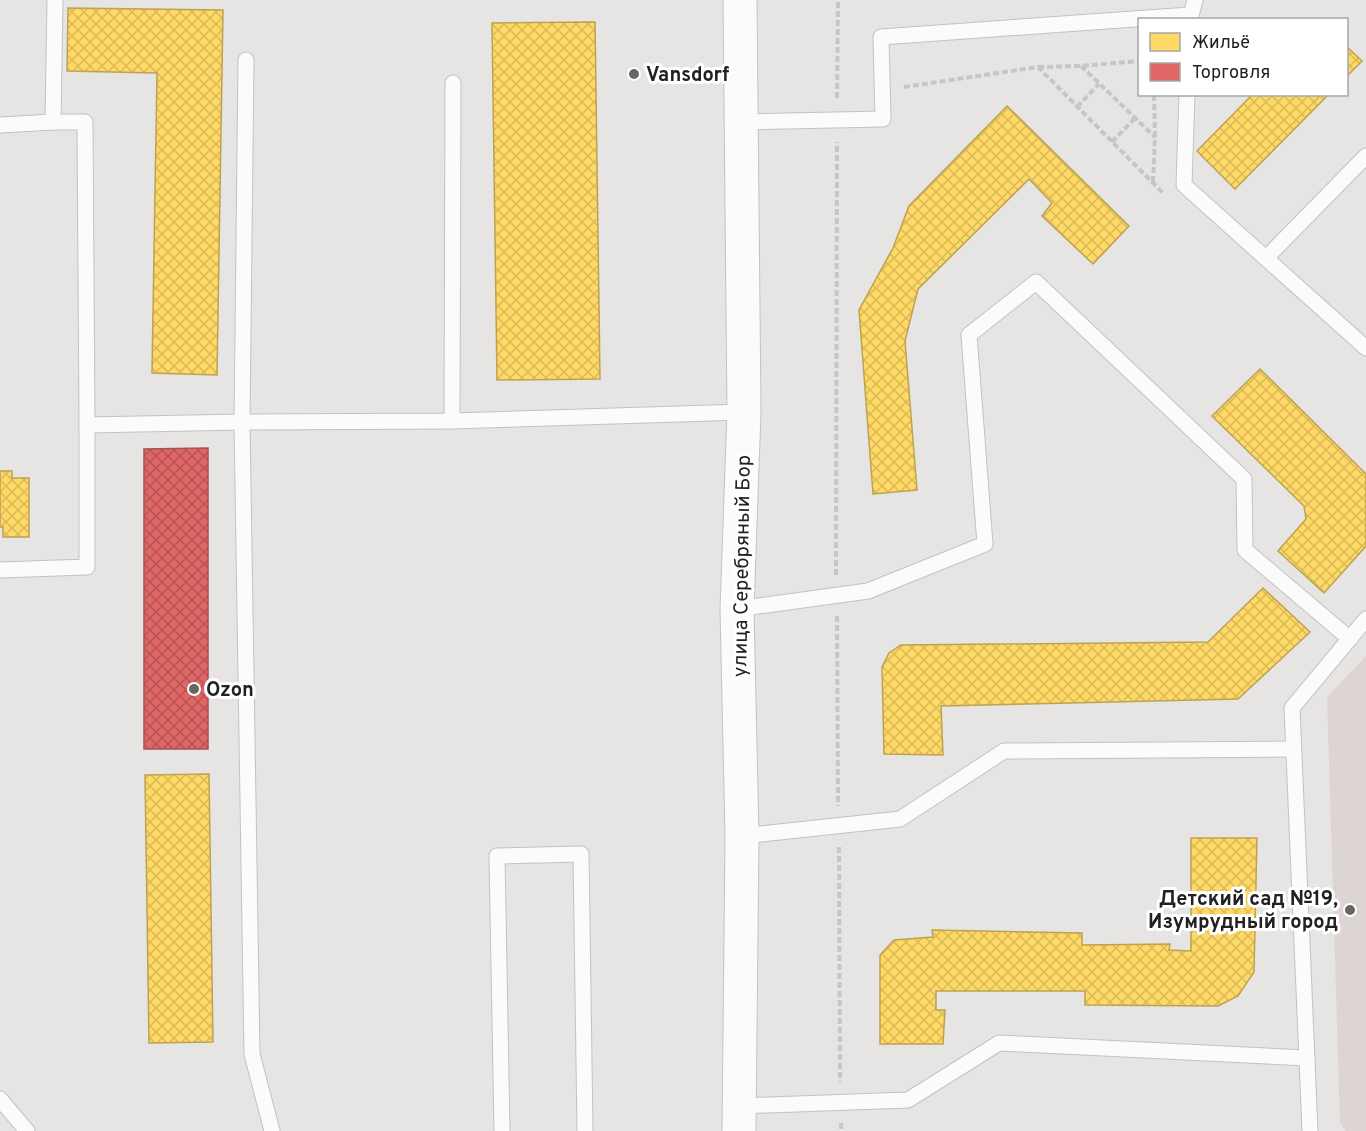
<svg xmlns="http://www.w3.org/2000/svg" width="1366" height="1131" viewBox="0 0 1366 1131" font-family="Overpass,sans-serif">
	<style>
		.built { fill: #dcd5d3 }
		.homes { fill: url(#homes-cross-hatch); stroke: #bda251; stroke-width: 1.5 }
		.shops { fill: url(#shops-cross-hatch); stroke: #a75151; stroke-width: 1.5 }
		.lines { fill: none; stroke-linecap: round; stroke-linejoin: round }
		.service-casing { stroke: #c3c2c1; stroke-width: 17 }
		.tertiary-casing { stroke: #c3c2c1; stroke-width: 35 }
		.path { stroke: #c6c6c6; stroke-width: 4; stroke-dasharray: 6 3; stroke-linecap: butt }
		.service { stroke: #fbfbfb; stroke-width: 15 }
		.tertiary { stroke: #fbfbfb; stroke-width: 33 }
		.poi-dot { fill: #676665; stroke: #fff; stroke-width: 2 }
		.labels { text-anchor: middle; stroke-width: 6; stroke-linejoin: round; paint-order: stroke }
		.poi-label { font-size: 20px; font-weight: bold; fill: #222121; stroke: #fff; text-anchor: start }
		.street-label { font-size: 20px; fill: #222121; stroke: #fff }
	</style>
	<defs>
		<pattern id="homes-cross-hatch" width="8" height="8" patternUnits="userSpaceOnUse" patternTransform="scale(1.5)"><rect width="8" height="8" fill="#ffd966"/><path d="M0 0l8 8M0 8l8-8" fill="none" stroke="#daba58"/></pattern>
		<pattern id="shops-cross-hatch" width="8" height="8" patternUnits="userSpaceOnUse" patternTransform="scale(1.5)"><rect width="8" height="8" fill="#e06666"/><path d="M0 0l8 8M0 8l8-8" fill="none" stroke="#b55454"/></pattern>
	</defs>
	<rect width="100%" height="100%" fill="#e7e5e4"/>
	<path class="built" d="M1366,656V1131H1346L1340,1123L1327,697Z"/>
	<g class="homes">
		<path d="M68,8L223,10L217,375L152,373L157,73L67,71Z"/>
		<path d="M595,22L600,379L497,380L492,23Z"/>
		<path d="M1346,46L1362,61L1346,77Z"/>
		<path d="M1253,94H1329L1235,189L1197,151Z"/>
		<path d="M1007,106L1129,226L1093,264L1042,216L1052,203L1029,179L918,289L905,341L917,490L873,494L859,310L893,248L909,206Z"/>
		<path d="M1260,369L1366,474V546L1324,593L1278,551L1306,519L1304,506L1212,416Z"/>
		<path d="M0,471H12V478H29V537H3V527H0Z"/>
		<path d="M1263,588L1310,632L1238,699L941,706L943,755L884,754L882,667L889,653L901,645L1208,642Z"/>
		<path d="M209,774L213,1042L149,1043L145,775Z"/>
		<path d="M1191,838H1257L1254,972L1238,996L1218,1006L1085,1005V991H936V1010H945L943,1044H880V955L894,940L933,937L932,930L1082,933V945L1170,944L1169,950L1191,951Z"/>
	</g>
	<path class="shops" d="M208,448V749H144V449Z"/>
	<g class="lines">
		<g class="service-casing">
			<g id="service">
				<path d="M55,0L53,122H85L87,425L242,422L452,421L744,412"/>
				<path d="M1190,20L1195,0"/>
				<path d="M246,60L242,422L252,1054L272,1131"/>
				<path d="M1187,94L1184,185L1366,348"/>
				<path d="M742,122L883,119L881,37L1190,15"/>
				<path d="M0,125L53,122"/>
				<path d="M1266,258L1366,156"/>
				<path d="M452,421L453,83"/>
				<path d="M0,570L87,567V425"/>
				<path d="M737,609L868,591L985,544L969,335L1036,282L1244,479L1245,550L1350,639"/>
				<path d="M742,836L900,819L1004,751L1293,749"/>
				<path d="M0,1099L27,1131"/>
				<path d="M738,1106L908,1100L999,1043L1307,1058"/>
				<path d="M502,1131L497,856L581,854L585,1131"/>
				<path d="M1310,1131L1292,708L1366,619"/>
			</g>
		</g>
		<g class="tertiary-casing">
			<path id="tertiary" d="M739,1131L742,836L737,609L744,412L740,0"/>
		</g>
		<g class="path">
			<path d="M1081,66L1155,137"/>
			<path d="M1038,67L1081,66L1140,61"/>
			<path d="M904,87L1038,67L1164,194"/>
			<path d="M837,98L838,0"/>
			<path d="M1077,107L1099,84"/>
			<path d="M1112,142L1135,118"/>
			<path d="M1153,182L1155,137L1154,94"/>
			<path d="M836,575L837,142"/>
			<path d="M837,616L838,806"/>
			<path d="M839,847L840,1082"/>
			<path d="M841,1123V1131"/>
		</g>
		<use href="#service" class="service"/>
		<use href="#tertiary" class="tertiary"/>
	</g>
	<g class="poi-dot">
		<circle cx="634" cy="74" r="6"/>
		<circle cx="194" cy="689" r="6"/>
		<circle cx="1350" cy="910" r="6"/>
	</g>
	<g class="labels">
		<g class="poi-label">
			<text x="646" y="81">Vansdorf</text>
			<text x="206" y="696">Ozon</text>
			<text x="1338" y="905" text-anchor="end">Детский сад №19,<tspan x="1338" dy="23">Изумрудный город</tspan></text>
		</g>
		<g class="street-label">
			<text transform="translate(741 566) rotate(-89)" y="7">улица Серебряный Бор</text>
		</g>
	</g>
	<rect x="1138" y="18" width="210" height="78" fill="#ffffff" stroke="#a7a6a6" stroke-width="1.5"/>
	<rect x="1150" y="33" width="30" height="18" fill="#ffd966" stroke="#a7a6a6" stroke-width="1.5"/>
	<text x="1192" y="48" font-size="18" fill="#222121">Жильё</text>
	<rect x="1150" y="63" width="30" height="18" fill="#e06666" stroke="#a7a6a6" stroke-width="1.5"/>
	<text x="1192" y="78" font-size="18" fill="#222121">Торговля</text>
</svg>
